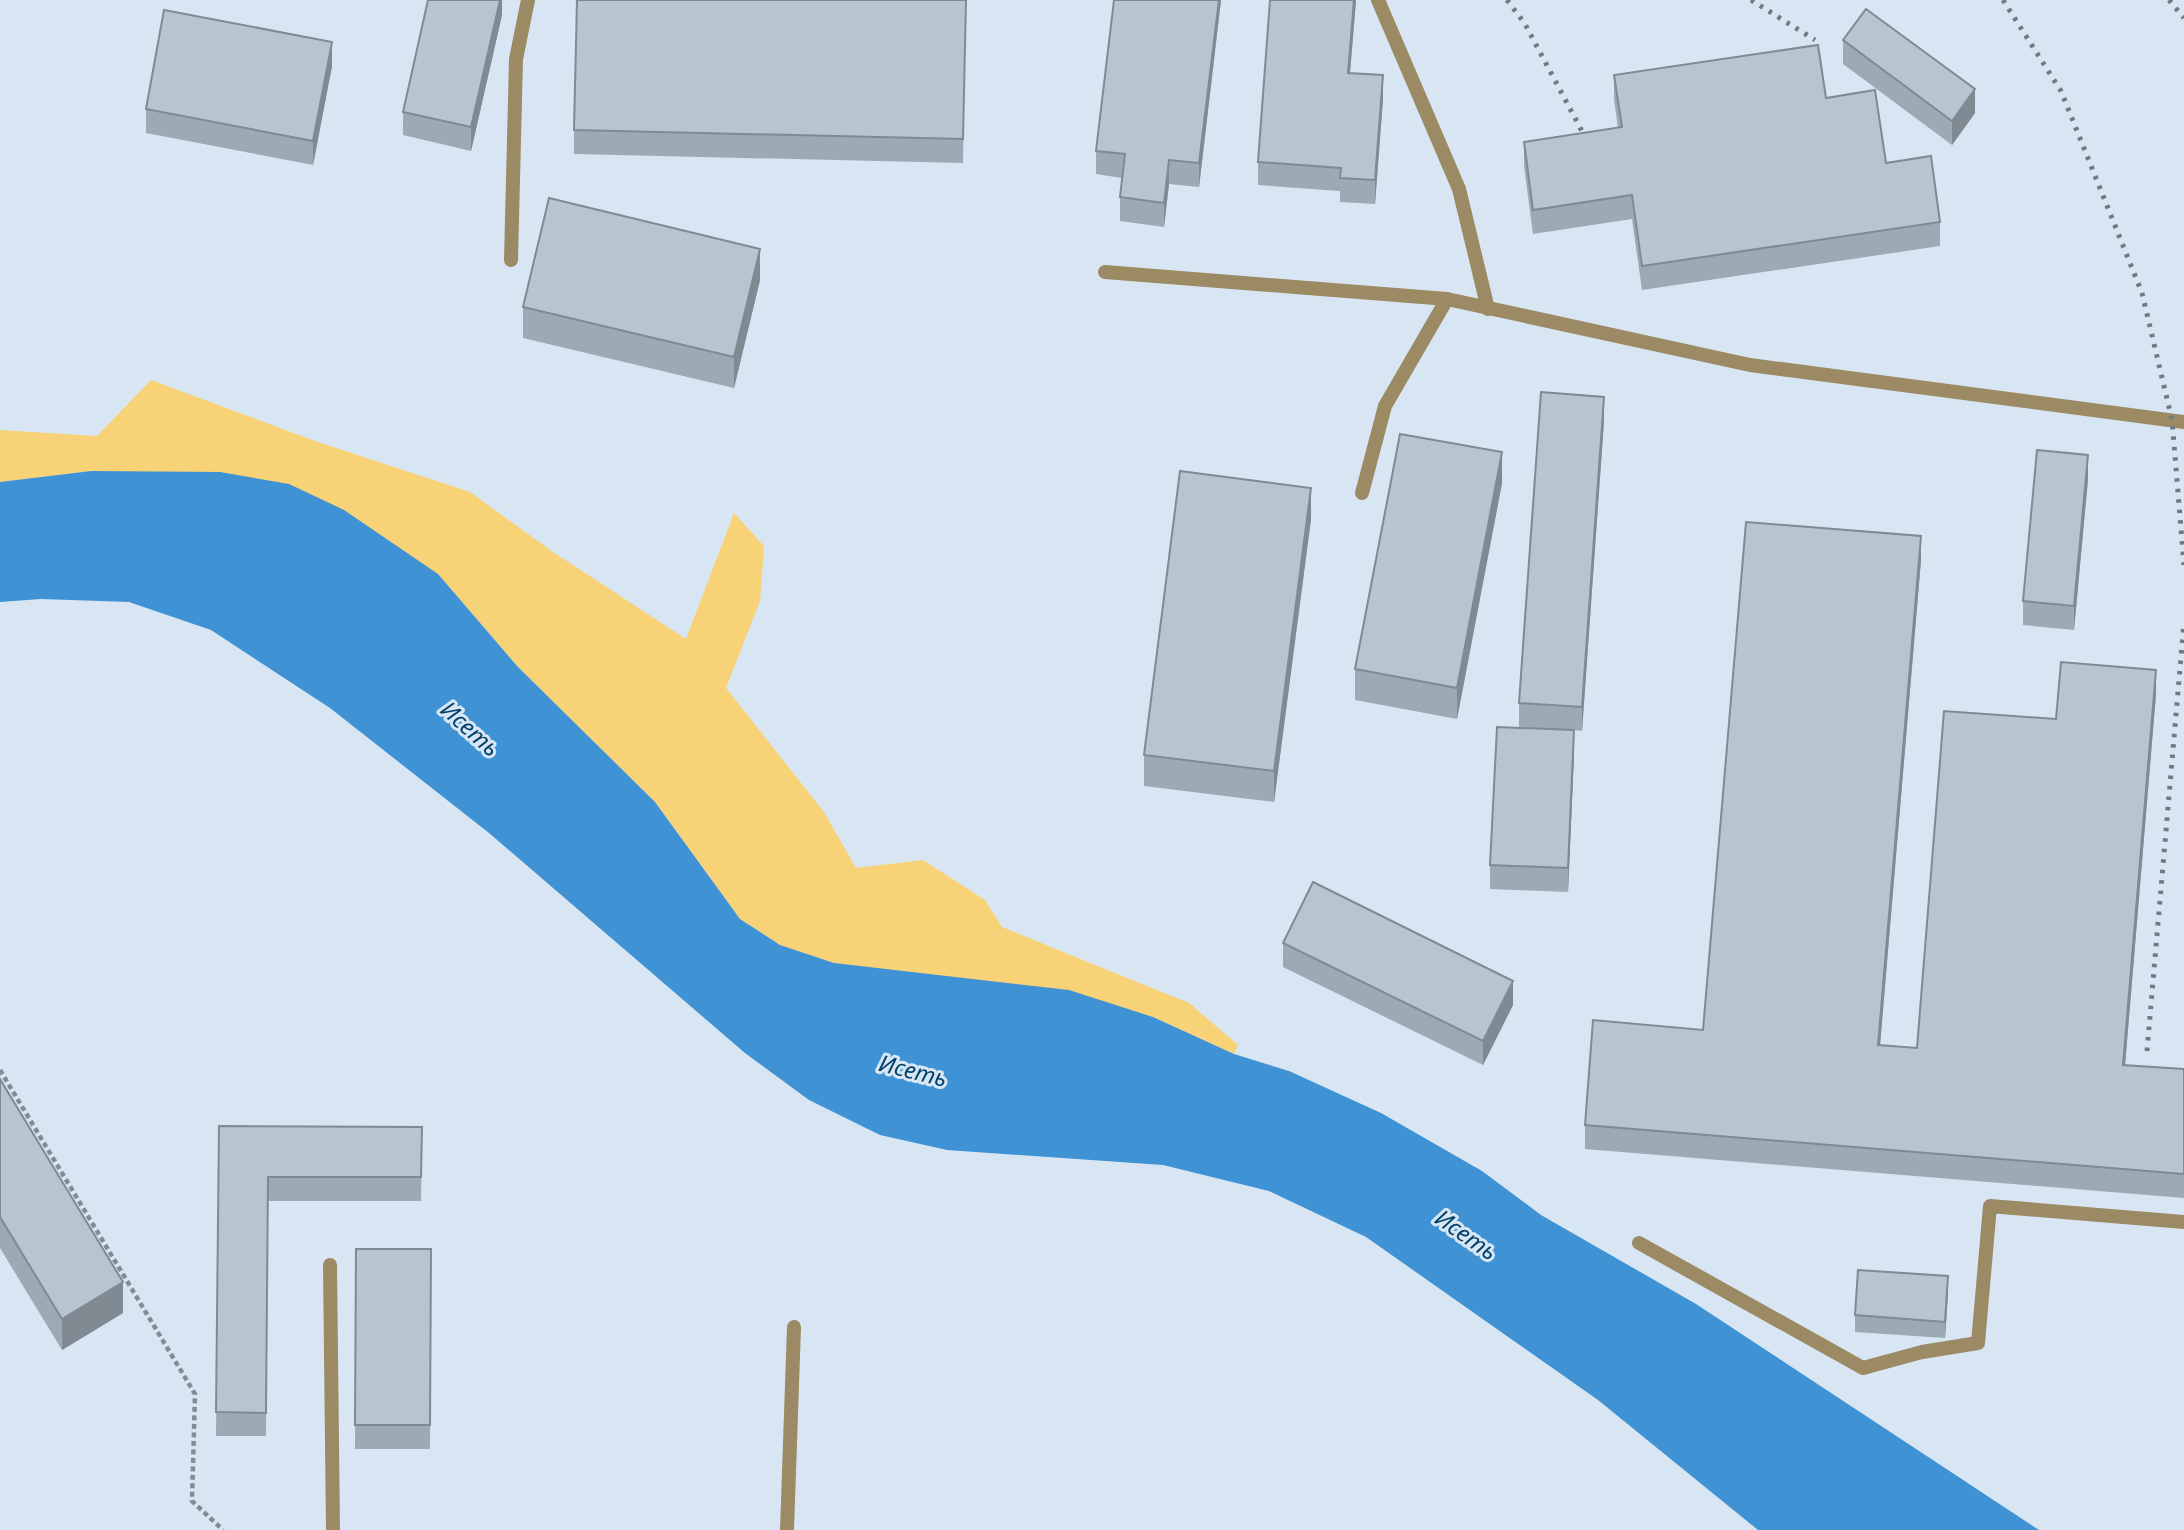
<svg xmlns="http://www.w3.org/2000/svg" width="2184" height="1530" viewBox="0 0 2184 1530" font-family="'Noto Sans',sans-serif">
	<style>
		.green { fill: #f8d276 }
		.water { fill: #3f92d3 }
		.lines { fill: none; stroke-linecap: round; stroke-linejoin: round }
		.path { stroke: #828c95; stroke-width: 4.5; stroke-dasharray: 5 3.5; stroke-linecap: butt }
		.service { stroke: #9b8a64; stroke-width: 14 }
		.rail { stroke: #717a82; stroke-width: 5; stroke-dasharray: 3.5 7; stroke-linecap: butt }
		.wall { fill: #9da9b4 }
		.shaded-wall { fill: #808a92 }
		.building { fill: #b7c5d1; stroke: #808a92; stroke-width: 2 }
		.labels { text-anchor: middle; stroke-width: 6; stroke-linejoin: round; paint-order: stroke }
		.water-label { font-size: 23px; font-style: italic; fill: #00426d; stroke: #d8e6f3 }
	</style>
	<rect width="100%" height="100%" fill="#d8e6f3"/>
	<path class="green" d="M151,380L315,441L470,492L553,552L686,639L734,513L764,546L760,601L726,688L824,812L856,868L923,860L985,900L1002,927L1189,1003L1238,1045L1234,1054L1153,1017L834,963L780,945L740,919L655,802L518,667L438,574L91,471L0,482V430L97,436Z"/>
	<path class="water" d="M91,471L220,472L289,484L344,510L438,574L518,667L655,802L740,919L780,945L834,963L1069,990L1153,1017L1234,1054L1289,1071L1381,1113L1482,1171L1541,1215L1696,1304L2039,1530H1758L1598,1400L1366,1237L1269,1191L1163,1165L947,1150L880,1135L809,1100L745,1053L489,833L330,708L211,630L129,602L41,599L0,602V482Z"/>
	<g class="lines">
		<path class="path" d="M0,1070L195,1394L192,1501L223,1530"/>
		<g class="service">
			<path d="M1378,0L1459,189L1488,309"/>
			<path d="M511,260L516,59L528,0"/>
			<path d="M1105,272L1447,299L1750,365L2184,422"/>
			<path d="M1362,493L1385,406L1447,299"/>
			<path d="M1639,1243L1863,1368L1922,1352L1978,1343L1990,1206L2184,1222"/>
			<path d="M330,1265L333,1530"/>
			<path d="M787,1530L794,1327"/>
		</g>
		<g class="rail">
			<path d="M1507,0L1525,24L1584,135"/>
			<path d="M1751,0L1815,40"/>
			<path d="M2003,0L2061,91L2142,293L2172,420L2184,565"/>
			<path d="M2169,0L2184,18"/>
			<path d="M2147,1051L2184,622"/>
		</g>
	</g>
	<g class="wall">
		<path d="M502,0V15L471,151L403,135V112Z"/>
		<path d="M966,0L963,163L574,154V130Z"/>
		<path d="M1114,0H1221L1199,187L1169,184L1164,227L1120,221V197L1122,178L1096,174V151Z"/>
		<path d="M1356,0L1350,73L1383,99L1375,204L1340,202V191L1258,185V162Z"/>
		<path d="M1843,40L1975,113L1952,145L1843,64Z"/>
		<path d="M332,66L313,165L146,133V109Z"/>
		<path d="M1614,75L1826,98L1940,222V246L1642,290L1632,219L1533,234L1524,166V142L1618,128L1614,99Z"/>
		<path d="M760,280L734,388L523,338V307Z"/>
		<path d="M1604,421L1582,731L1574,730V754L1568,892L1490,889V865L1564,730L1519,727V703Z"/>
		<path d="M2088,479L2074,630L2023,625V601Z"/>
		<path d="M1502,483L1457,719L1355,700V669Z"/>
		<path d="M1311,519L1274,802L1144,786V755Z"/>
		<path d="M1921,560L1880,1045L1917,1048L2056,719L2156,694L2125,1065L2184,1069V1198L1585,1149V1125L1703,1030Z"/>
		<path d="M1283,943L1513,1005L1483,1065L1283,967Z"/>
		<path d="M0,1079L123,1313L62,1350L0,1248Z"/>
		<path d="M219,1126L422,1127L421,1201H268L266,1436H216Z"/>
		<path d="M356,1249H431L430,1449H355Z"/>
		<path d="M1948,1293L1945,1338L1855,1332V1315Z"/>
	</g>
	<g class="shaded-wall">
		<path d="M500,0H502V15L471,151V127Z"/>
		<path d="M1219,0H1221L1199,187V163Z"/>
		<path d="M1354,0H1356L1348,96V73Z"/>
		<path d="M332,42V66L313,165V141Z"/>
		<path d="M1383,75V99L1375,204V180Z"/>
		<path d="M1975,89V113L1952,145V121Z"/>
		<path d="M1169,160V184L1164,227V203Z"/>
		<path d="M760,249V280L734,388V357Z"/>
		<path d="M1604,397V421L1582,731V707Z"/>
		<path d="M1502,452V483L1457,719V688Z"/>
		<path d="M2088,455V479L2074,630V606Z"/>
		<path d="M1311,488V519L1274,802V771Z"/>
		<path d="M1921,536V560L1878,1069V1045Z"/>
		<path d="M2156,670V694L2123,1089V1065Z"/>
		<path d="M1574,730V754L1568,892V868Z"/>
		<path d="M1513,981V1005L1483,1065V1041Z"/>
		<path d="M1948,1276V1293L1945,1338V1322Z"/>
		<path d="M123,1282V1313L62,1350V1319Z"/>
	</g>
	<g class="building">
		<path d="M428,0H500L471,127L403,112Z"/>
		<path d="M577,0H966L963,139L574,130Z"/>
		<path d="M1114,0H1219L1199,163L1169,160L1164,203L1120,197L1125,154L1096,151Z"/>
		<path d="M1270,0H1354L1348,73L1383,75L1375,180L1340,178L1341,168L1258,162Z"/>
		<path d="M1866,9L1975,89L1952,121L1843,40Z"/>
		<path d="M164,10L332,42L313,141L146,109Z"/>
		<path d="M1818,45L1826,98L1875,90L1886,163L1931,156L1940,222L1642,266L1632,195L1533,210L1524,142L1622,127L1614,75Z"/>
		<path d="M549,198L760,249L734,357L523,307Z"/>
		<path d="M1541,392L1604,397L1582,707L1519,703Z"/>
		<path d="M1400,434L1502,452L1457,688L1355,669Z"/>
		<path d="M2037,450L2088,455L2074,606L2023,601Z"/>
		<path d="M1180,471L1311,488L1274,771L1144,755Z"/>
		<path d="M1746,522L1921,536L1878,1045L1917,1048L1944,711L2056,719L2061,662L2156,670L2123,1065L2184,1069V1174L1585,1125L1593,1020L1703,1030Z"/>
		<path d="M1497,727L1574,730L1568,868L1490,865Z"/>
		<path d="M1313,882L1513,981L1483,1041L1283,943Z"/>
		<path d="M0,1079L123,1282L62,1319L0,1217Z"/>
		<path d="M219,1126L422,1127L421,1177H268L266,1413L216,1412Z"/>
		<path d="M356,1249H431L430,1425H355Z"/>
		<path d="M1858,1270L1948,1276L1945,1322L1855,1315Z"/>
	</g>
	<g class="labels">
		<g class="water-label">
			<text transform="translate(470 729) rotate(42)" y="8">Исеть</text>
			<text transform="translate(913 1071) rotate(14)" y="8">Исеть</text>
			<text transform="translate(1466 1235) rotate(35)" y="8">Исеть</text>
		</g>
	</g>
</svg>
